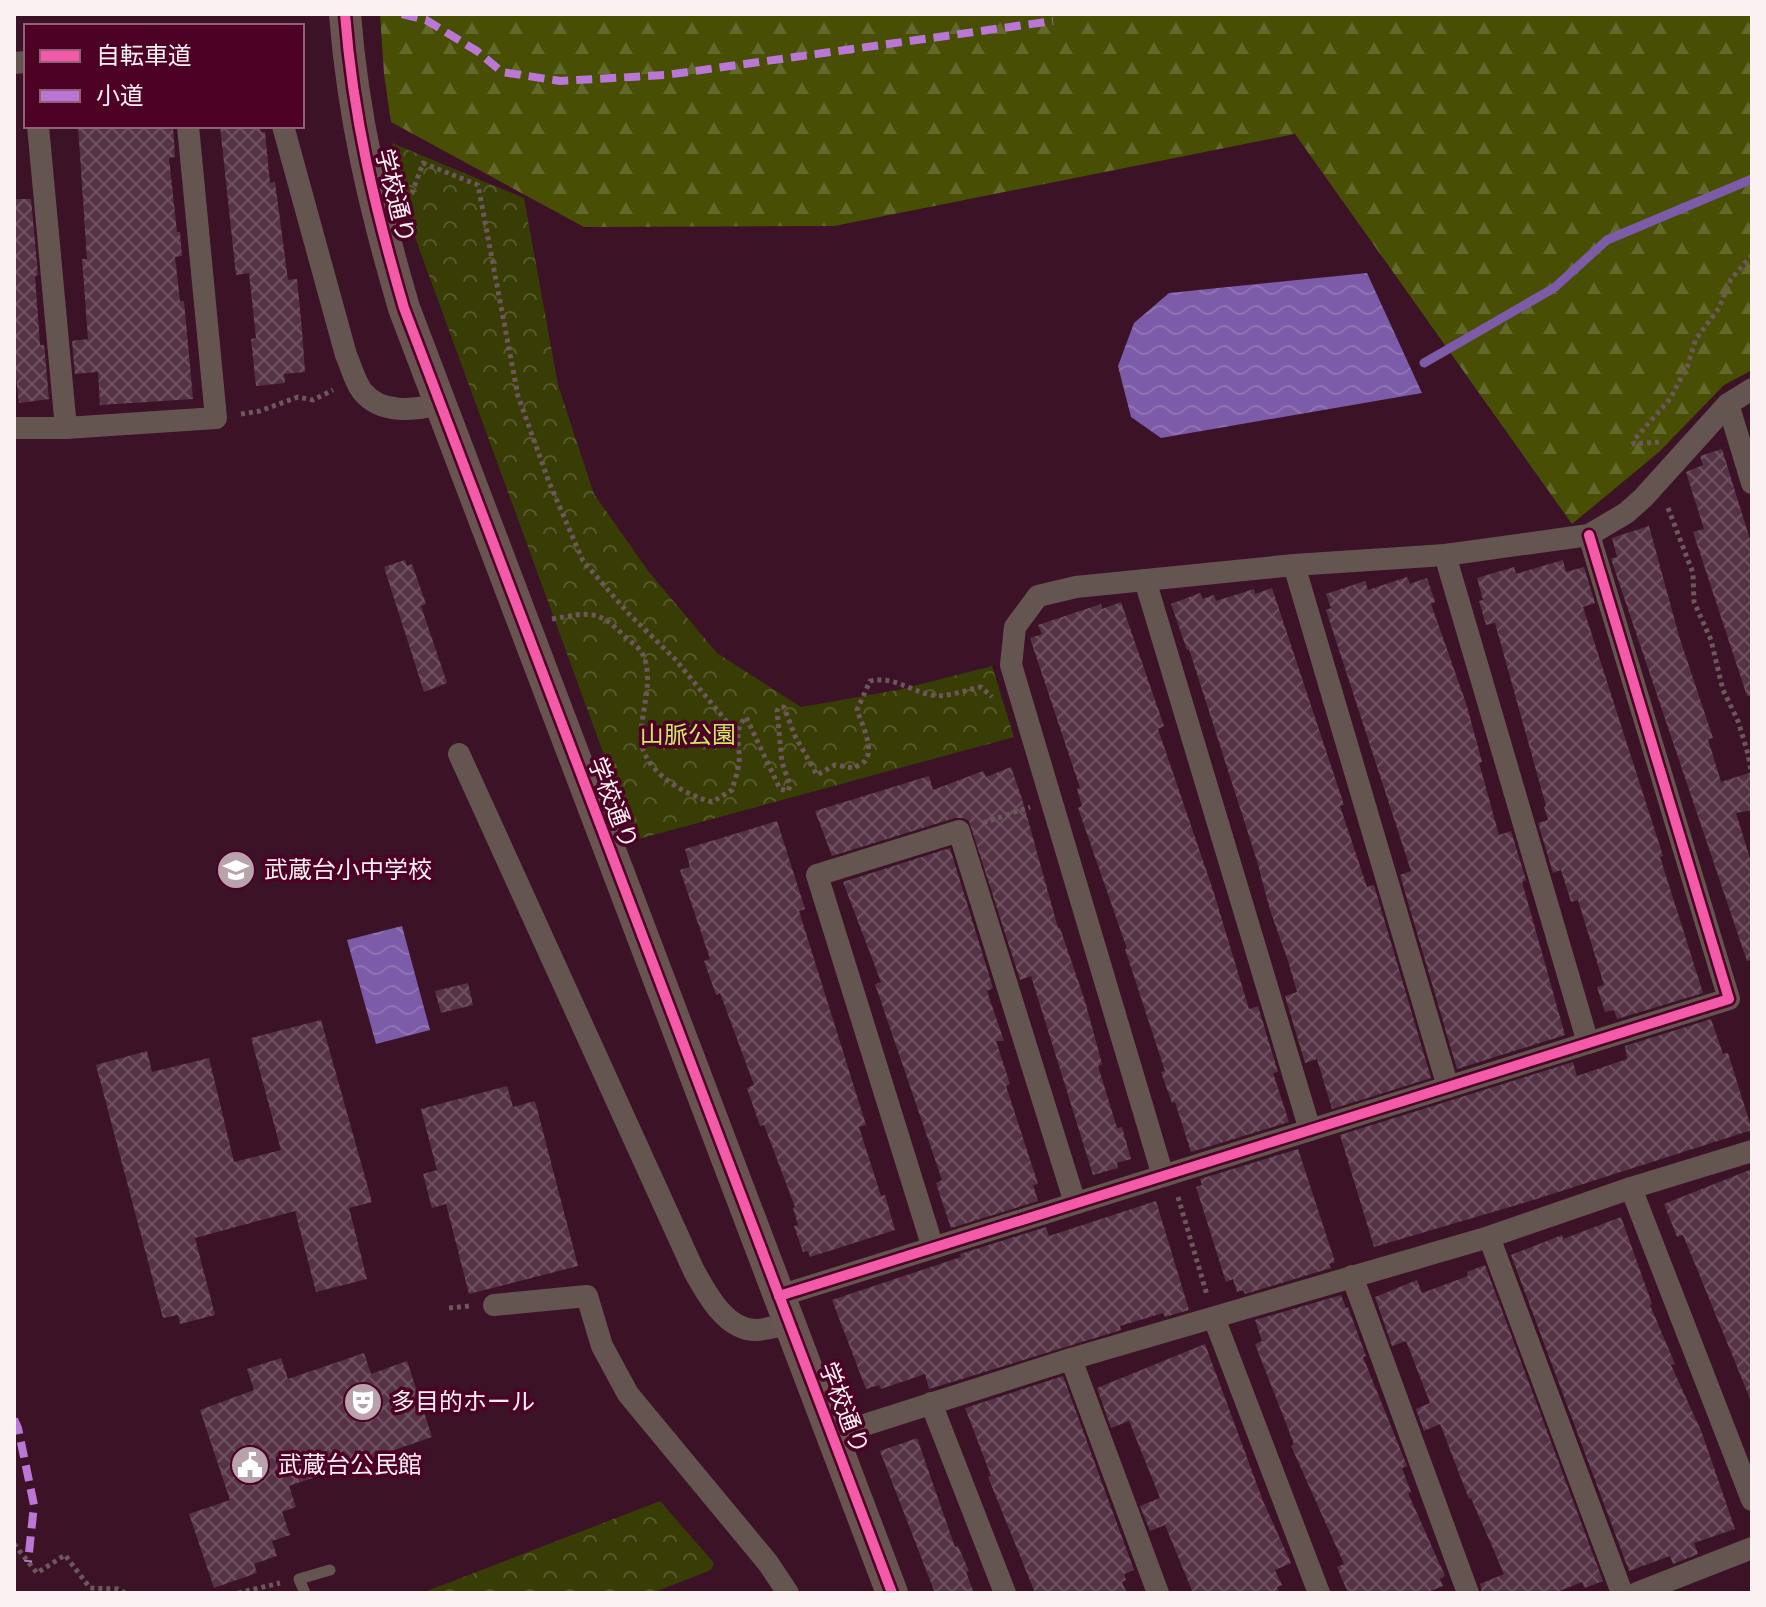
<svg xmlns="http://www.w3.org/2000/svg" width="1766" height="1607" viewBox="0 0 1766 1607" font-family="Commissioner,'Noto Sans JP',sans-serif">
	<style>
		.forest { fill: url(#forest-firs) }
		.park { fill: url(#park-crowns) }
		.water { fill: url(#water-waves) }
		.lines { fill: none; stroke-linecap: round; stroke-linejoin: round }
		.stream { stroke: #7c5ba9; stroke-width: 9 }
		.building { fill: url(#building-cross-hatch) }
		.path { stroke: #6c575a; stroke-width: 5; stroke-dasharray: 4 4; stroke-linecap: butt }
		.lane { stroke: #655550; stroke-width: 11 }
		.street { stroke: #655550; stroke-width: 22 }
		.secondary { stroke: #6a5451; stroke-width: 32 }
		.quiet { stroke: #ba77d6; stroke-width: 8; stroke-dasharray: 16 8; stroke-linecap: butt }
		.cycleway-casing { stroke: #4d0125; stroke-width: 15 }
		.cycleway { stroke: #f35aa7; stroke-width: 10 }
		.labels { text-anchor: middle; stroke-width: 7; stroke-linejoin: round; paint-order: stroke }
		.street-label { font-size: 24px; fill: #fbf1f3; stroke: #4d0125 }
		.park-label { font-size: 24px; fill: #cde965; stroke: #4d0125 }
		.poi-label { font-size: 24px; fill: #fbf1f3; stroke: #4d0125; text-anchor: start }
	</style>
	<defs>
		<pattern id="forest-firs" width="22" height="20" patternUnits="userSpaceOnUse" patternTransform="scale(2)"><rect width="22" height="20" fill="#484f05"/><path d="M5 1l3.5 6h-7zM16 11l3.5 6h-7z" fill="#63692a"/></pattern>
		<pattern id="park-crowns" width="20" height="18" patternUnits="userSpaceOnUse" patternTransform="scale(2)"><rect width="20" height="18" fill="#383c05"/><path d="M2 6a3 3 0 1 1 6 0M12 15a3 3 0 1 1 6 0" fill="none" stroke="#56592a"/></pattern>
		<pattern id="water-waves" width="16" height="10" patternUnits="userSpaceOnUse" patternTransform="scale(2)"><rect width="16" height="10" fill="#7c5ba9"/><path d="M0 5q4-4 8 0t8 0" fill="none" stroke="#9073b5"/></pattern>
		<pattern id="building-cross-hatch" width="8" height="8" patternUnits="userSpaceOnUse" patternTransform="scale(2)"><rect width="8" height="8" fill="#534"/><path d="M0 0l8 8M0 8l8-8" fill="none" stroke="#6e515f"/></pattern>
	</defs>
	<rect width="100%" height="100%" fill="#3c1226"/>
	<path class="forest" d="M380,14H1752V370L1724,385L1659,452L1572,524L1295,134L834,226L584,227L391,122L384,74Z"/>
	<g class="park">
		<path d="M392,143L524,198L558,385L594,494L649,572L717,653L801,707L898,690L992,666L1014,737L635,840L416,240Z"/>
		<path d="M660,1501L714,1563L711,1570L652,1593H422Z"/>
	</g>
	<g class="water">
		<path d="M1367,273L1422,393L1161,438L1131,417L1118,366L1134,323L1169,293Z"/>
		<path d="M402,926L430,1030L376,1044L347,940Z"/>
	</g>
	<g class="lines">
		<path class="stream" d="M1424,363L1554,288L1607,240L1752,179"/>
	</g>
	<g class="building">
		<path d="M78,126H173L175,157L169,158L177,232H180L182,256L175,257L180,301H184L193,399L100,405L98,372L75,374L72,341L88,339L82,259H87Z"/>
		<path d="M220,126H260L261,132H265L270,183L275,182L288,280L297,279L302,330L305,372L284,374L285,383L256,386L251,339L256,338L249,273L236,275Z"/>
		<path d="M14,199H31L38,275L35,276L40,345H44L49,399L19,403L14,361Z"/>
		<path d="M1722,449L1752,546V696H1747L1693,532L1704,529L1686,472L1703,465L1700,456Z"/>
		<path d="M1649,526L1679,636L1713,738L1708,739L1721,782L1752,772V810L1736,813L1752,865V960L1747,961L1611,559L1617,557L1612,538Z"/>
		<path d="M405,560L407,566L412,564L426,604L421,606L447,683L424,692L384,567Z"/>
		<path d="M1563,560L1566,572L1584,567L1595,603L1583,607L1663,856L1660,857L1703,993L1617,1019L1614,1010L1605,1012L1597,987L1604,985L1578,900L1571,902L1561,870L1553,873L1538,823L1548,820L1544,807L1546,806L1495,623L1486,625L1479,601L1483,600L1477,578L1514,567L1516,574Z"/>
		<path d="M1407,577L1410,584L1427,578L1435,602L1431,604L1467,706L1482,762L1479,763L1499,835L1511,831L1526,880L1522,882L1565,1035L1457,1069L1400,875L1411,871L1326,610L1331,608L1326,594L1365,581L1368,590Z"/>
		<path d="M1272,588L1344,805L1340,806L1367,887L1374,885L1431,1078L1332,1109L1317,1059L1305,1063L1285,996L1297,992L1288,961L1270,910L1257,861L1189,649L1187,650L1171,604L1200,593L1203,599L1214,595L1216,601L1254,589L1255,594Z"/>
		<path d="M1121,602L1164,726L1158,729L1213,890L1249,1009L1258,1006L1278,1072L1273,1073L1289,1122L1191,1152L1175,1102L1172,1103L1161,1072L1165,1071L1125,949H1127L1078,808L1082,806L1077,789L1080,788L1030,638L1042,634L1038,625L1101,604L1102,609Z"/>
		<path d="M1011,767L1023,802L1058,928H1060L1085,1001L1102,1064L1098,1066L1117,1128L1122,1127L1131,1159L1117,1163L1118,1168L1093,1175L1031,976L1020,980L969,821L963,818H955L832,856L815,811L929,776L933,790L983,771L986,777Z"/>
		<path d="M777,821L805,909L799,911L866,1125L859,1127L881,1196L885,1195L895,1230L810,1257L808,1251L803,1252L794,1226L798,1225L793,1208L795,1207L764,1125L760,1126L747,1088L754,1085L720,993L716,995L704,961L710,959L680,870L690,867L685,849Z"/>
		<path d="M950,848L993,988L987,991L1004,1041H996L1010,1084L1006,1086L1038,1184L1033,1185L1038,1201L951,1228L936,1183L942,1180L875,984L881,982L843,882Z"/>
		<path d="M468,983L473,1005L441,1013L435,991Z"/>
		<path d="M1711,1019L1723,1054L1728,1053L1752,1130L1527,1202L1374,1247L1340,1135L1573,1062L1577,1076L1627,1059L1625,1046Z"/>
		<path d="M321,1020L372,1202L349,1208L367,1279L316,1292L295,1211L195,1238L215,1315L180,1324L178,1315L163,1318L96,1065L147,1051L152,1072L209,1058L234,1162L281,1150L251,1038Z"/>
		<path d="M507,1086L513,1107L535,1101L578,1266L469,1294L446,1204L432,1208L423,1174L437,1170L421,1109Z"/>
		<path d="M1298,1149L1335,1262L1329,1264L1331,1268L1245,1294L1243,1290L1237,1292L1233,1279L1226,1282L1196,1187L1202,1185L1200,1179Z"/>
		<path d="M1752,1169V1401H1751L1683,1235L1677,1237L1664,1204Z"/>
		<path d="M1156,1201L1189,1310L1165,1317L1163,1313L1120,1326L1121,1330L929,1389L925,1374L881,1389L879,1385L866,1389L832,1300L961,1257L960,1254L1046,1227L1049,1236Z"/>
		<path d="M1621,1217L1652,1304L1650,1305L1675,1364L1671,1365L1702,1433L1735,1529L1694,1543L1698,1554L1673,1564L1670,1556L1629,1571L1511,1255L1562,1235L1563,1239Z"/>
		<path d="M1485,1265L1603,1581L1585,1588L1582,1582L1554,1593H1482L1480,1584L1504,1574L1471,1498L1469,1499L1440,1424L1424,1431L1416,1409L1430,1403L1406,1341L1392,1346L1375,1297L1417,1280L1422,1293L1468,1276L1467,1272Z"/>
		<path d="M1341,1295L1346,1308L1348,1307L1366,1356L1363,1357L1407,1466L1402,1468L1411,1492L1408,1493L1445,1576L1440,1579L1443,1586L1425,1593H1348L1337,1567L1344,1564L1291,1446L1294,1444L1255,1344L1262,1341L1255,1320Z"/>
		<path d="M1205,1344L1263,1501L1291,1563L1275,1570L1282,1585L1277,1587L1279,1593H1193L1165,1525L1150,1531L1140,1506L1160,1498L1129,1421L1111,1428L1097,1388Z"/>
		<path d="M364,1353L371,1374L407,1361L432,1437L289,1486L296,1507L282,1512L290,1535L272,1541L277,1556L254,1564L257,1573L214,1588L189,1514L230,1500L200,1410L254,1390L247,1369L281,1358L288,1379Z"/>
		<path d="M1063,1376L1134,1570L1124,1574L1126,1580L1122,1582L1127,1593H1035L988,1477L991,1476L965,1408Z"/>
		<path d="M917,1438L955,1547L958,1546L969,1571L966,1572L974,1593H935L880,1451Z"/>
	</g>
	<g class="lines">
		<g class="path">
			<path d="M404,196L412,193L423,163L478,185L518,396L549,482L583,561L628,613L675,659L736,733"/>
			<path d="M241,414L260,411L298,397L313,400L333,390"/>
			<path d="M1659,442L1634,444L1633,441L1670,399L1687,367L1696,339L1719,308L1731,279L1752,255"/>
			<path d="M1668,508L1693,573L1694,602L1711,640L1723,690L1738,721L1748,754L1752,776"/>
			<path d="M552,619C587,613 598,608 624,636C629,641 639,647 642,653C658,683 633,727 644,752C655,778 687,795 712,802L732,790C734,782 738,772 739,763C741,745 732,732 746,717L780,789L788,791L790,786L782,762L777,711L779,707H784L795,736L817,775L835,765L854,768C857,766 862,764 865,761C875,749 861,722 857,710L870,681C893,676 909,690 931,695C947,698 965,690 981,687L992,697"/>
			<path d="M983,823L1030,807"/>
			<path d="M1178,1197L1207,1295"/>
			<path d="M449,1308L469,1306"/>
			<path d="M14,1544L37,1573L65,1555L90,1588L118,1589L125,1593"/>
			<path d="M238,1593L280,1583"/>
		</g>
		<path class="lane" d="M305,1593L299,1579L330,1570"/>
		<g class="street">
			<path d="M14,63L26,62"/>
			<path d="M38,126L66,428"/>
			<path d="M283,126L346,355C351,366 355,382 362,391C381,415 415,410 440,404"/>
			<path d="M1728,404L1752,483"/>
			<path d="M14,428H66L216,418L188,126"/>
			<path d="M1445,555L1588,1043"/>
			<path d="M1294,565L1448,1087"/>
			<path d="M1145,580L1310,1130"/>
			<path d="M459,754L694,1271C707,1294 726,1331 757,1330C768,1329 779,1326 789,1324"/>
			<path d="M1163,1176L1011,665L1015,627L1038,596L1076,587L1294,565L1445,555L1589,535L1626,513L1643,498L1728,404L1752,389"/>
			<path d="M1631,1188L1752,1500"/>
			<path d="M1489,1237L1622,1593"/>
			<path d="M933,1248L817,875L959,831L1075,1203"/>
			<path d="M1352,1276L1468,1593"/>
			<path d="M779,1296L1729,999L1589,535"/>
			<path d="M494,1305L587,1296L602,1346L628,1394L768,1563L788,1593"/>
			<path d="M1214,1318L1319,1593"/>
			<path d="M1071,1359L1158,1593"/>
			<path d="M931,1403L1005,1593"/>
			<path d="M833,1435L1071,1359L1489,1237L1631,1188L1752,1151"/>
			<path d="M1637,1593L1752,1548"/>
		</g>
		<path class="secondary" d="M345,14C353,118 375,209 404,308L892,1593"/>
		<g class="quiet">
			<path d="M402,14L426,20L477,51L502,72L560,81L666,75L1053,21"/>
			<path d="M14,1419L18,1428L34,1505L28,1562"/>
		</g>
		<g class="cycleway-casing">
			<g id="cycleway">
				<path d="M345,14C353,118 375,209 404,308L892,1593"/>
				<path d="M779,1296L1729,999L1589,535"/>
			</g>
		</g>
		<use href="#cycleway" class="cycleway"/>
	</g>
	<defs>
		<g id="school-disc" transform="scale(2)"><circle r="9.5" fill="#b8a3ab" stroke="#4d0125"/><path d="M0-5L7-2L0 1L-7-2ZM-4 1L0 2.5L4 1V4Q0 6-4 4Z" fill="#fff"/></g>
		<g id="theatre-disc" transform="scale(2)"><circle r="9.5" fill="#b8a3ab" stroke="#4d0125"/><path d="M-5-5.5Q0-4 5-5.5V0Q5 5 0 6Q-5 5-5 0ZM-3.3-2.5H-1v1.5H-3.3ZM1-2.5H3.3v1.5H1ZM-2.8 1Q0 5.5 2.8 1Z" fill="#fff"/></g>
		<g id="civic-disc" transform="scale(2)"><circle r="9.5" fill="#b8a3ab" stroke="#4d0125"/><path d="M-.6-6.5H3V-4.5H.6V-3L4-1V1h2V6H-6V1h2V-1L-.6-3ZM-1.2 2.5V6h2.4V2.5Z" fill="#fff"/></g>
	</defs>
	<g fill-rule="evenodd">
		<use href="#school-disc" x="236" y="870"/>
		<use href="#theatre-disc" x="363" y="1402"/>
		<use href="#civic-disc" x="250" y="1465"/>
	</g>
	<g class="labels">
		<g class="street-label">
			<text transform="translate(395 196) rotate(76)" y="8">学校通り</text>
			<text transform="translate(613 803) rotate(69)" y="8">学校通り</text>
			<text transform="translate(844 1408) rotate(69)" y="8">学校通り</text>
		</g>
		<g class="park-label">
			<text x="688" y="743">山脈公園</text>
		</g>
		<g class="poi-label">
			<text x="264" y="878">武蔵台小中学校</text>
			<text x="391" y="1410">多目的ホール</text>
			<text x="278" y="1473">武蔵台公民館</text>
		</g>
	</g>
	<rect width="1766" height="1607" fill="none" stroke="#fbf1f3" stroke-width="32"/>
	<rect x="24" y="24" width="280" height="104" fill="#4d0125" stroke="#936177" stroke-width="2"/>
	<rect x="40" y="50" width="40" height="12" fill="#f35aa7" stroke="#936177" stroke-width="2"/>
	<text x="96" y="64" font-size="24" fill="#fbf1f3">自転車道</text>
	<rect x="40" y="90" width="40" height="12" fill="#ba77d6" stroke="#936177" stroke-width="2"/>
	<text x="96" y="104" font-size="24" fill="#fbf1f3">小道</text>
</svg>
